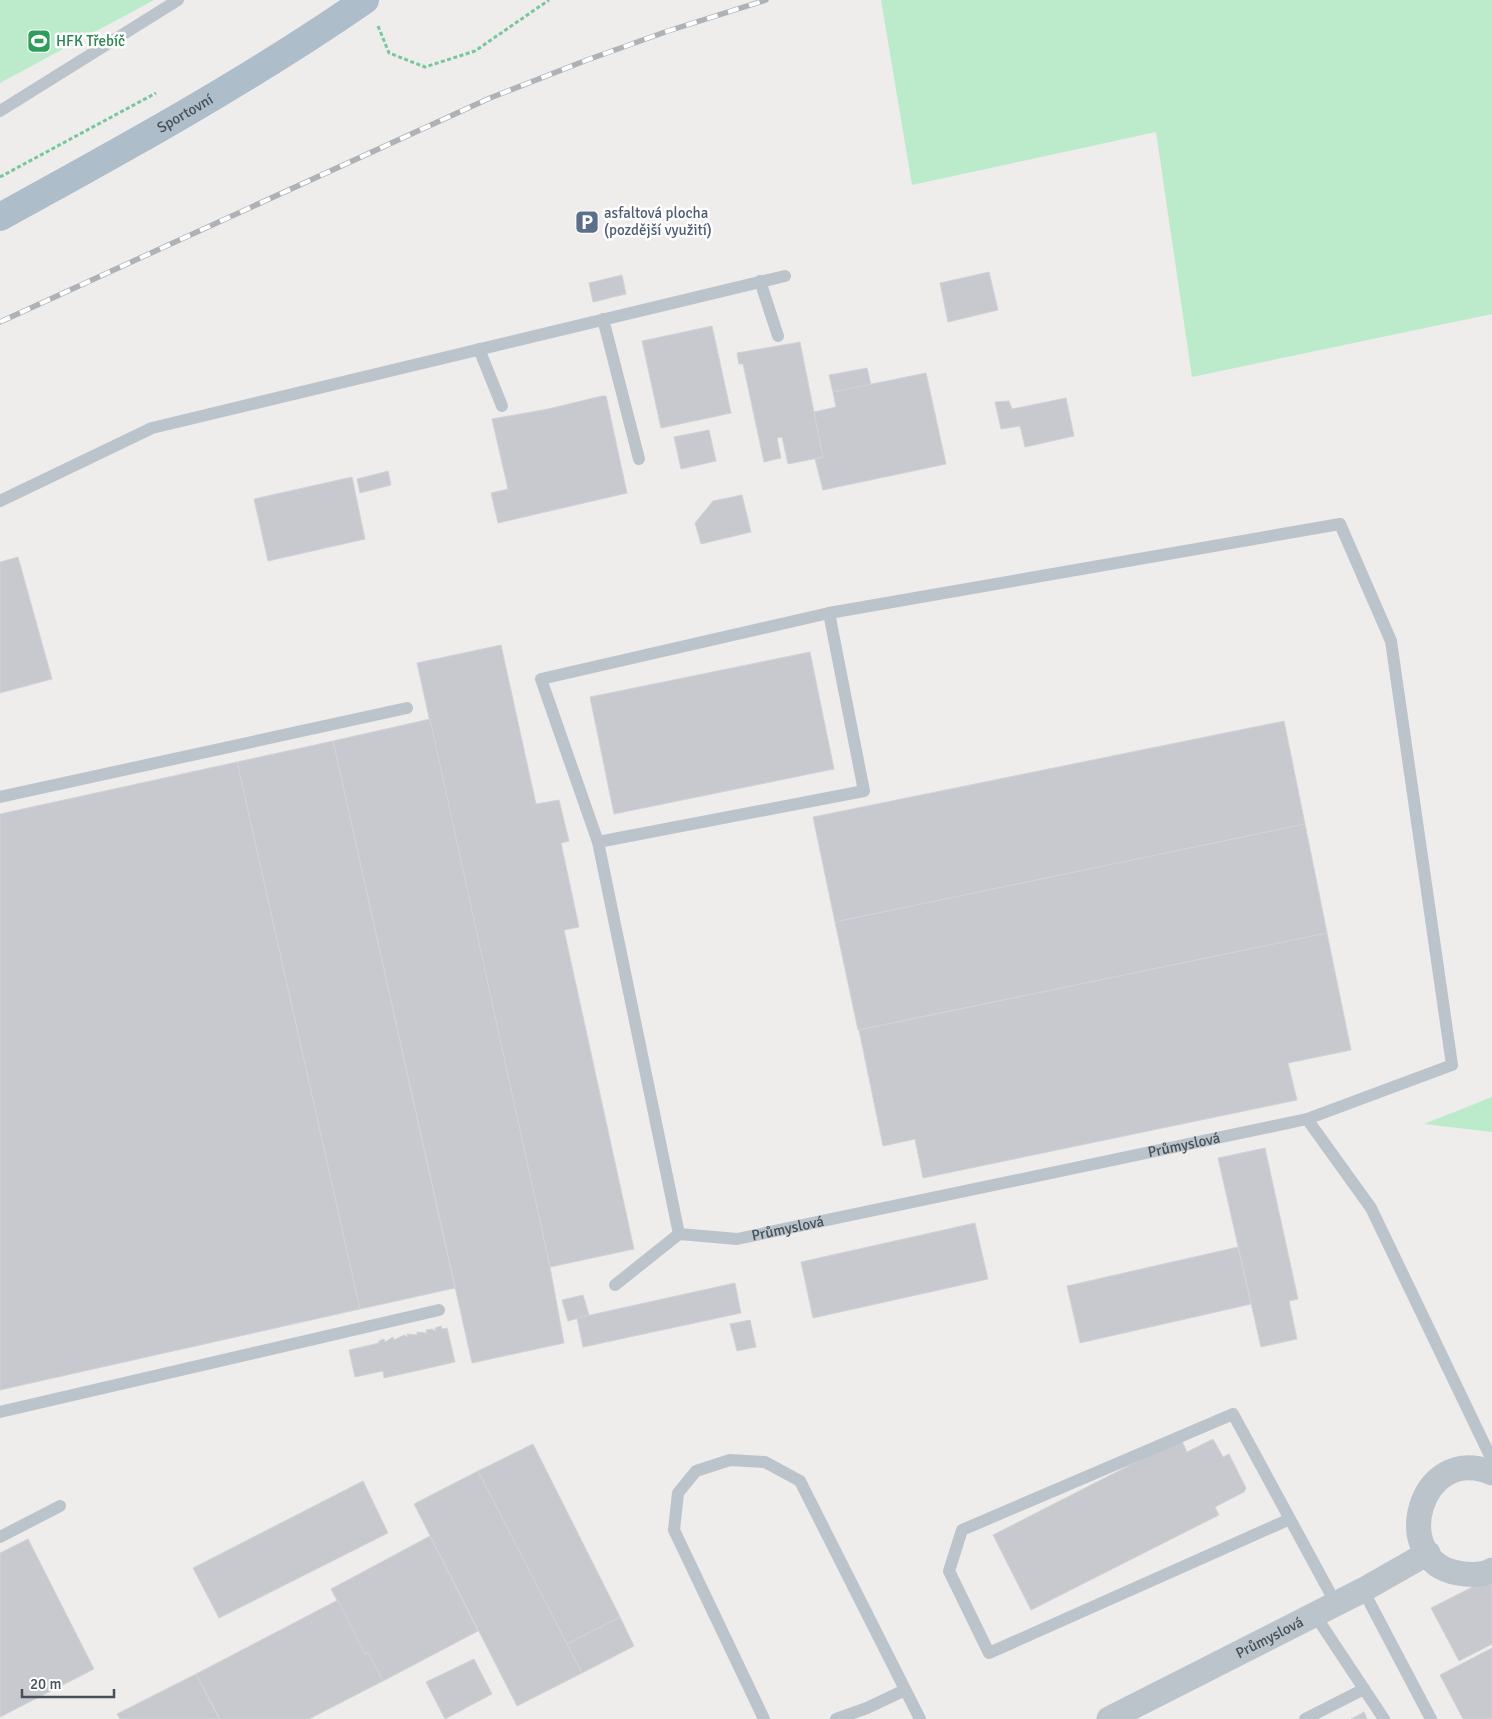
<svg xmlns="http://www.w3.org/2000/svg" width="1492" height="1719" viewBox="0 0 1492 1719" font-family="Signika,sans-serif">
	<style>
		.green { fill: #bcebcb }
		.building { fill: #c7c9cf; stroke: #d0d3d7 }
		.lines { fill: none; stroke-linecap: round; stroke-linejoin: round }
		.path { stroke: #76c79a; stroke-width: 3; stroke-dasharray: 4 2.5; stroke-linecap: butt }
		.service { stroke: #bbc4cb; stroke-width: 12 }
		.minor { stroke: #bbc4cb; stroke-width: 25 }
		.primary { stroke: #adbdca; stroke-width: 28 }
		.rail-casing { stroke: #aeb2b6; stroke-width: 5.5 }
		.rail { stroke: #fff; stroke-width: 4; stroke-dasharray: 11; stroke-linecap: butt }
		.labels { text-anchor: middle; stroke-width: 5; stroke-linejoin: round; paint-order: stroke }
		.leisure-label { font-size: 15px; fill: #27864d; stroke: #fff; text-anchor: start }
		.street-label { font-size: 15px; fill: #465058; stroke: #fff }
		.service-label { font-size: 15px; fill: #4e5e75; stroke: #fff; text-anchor: start }
	</style>
	<rect width="100%" height="100%" fill="#efecec"/>
	<g class="green">
		<path d="M0,0H154L0,83Z"/>
		<path d="M881,0H1492V314L1192,377L1156,132L912,185Z"/>
		<path d="M1492,1097V1132L1424,1124Z"/>
	</g>
	<g class="building">
		<path d="M989,272L998,310L948,322L940,283Z"/>
		<path d="M622,275L626,294L593,302L589,283Z"/>
		<path d="M712,326L731,413L661,428L642,341Z"/>
		<path d="M800,342L823,457L788,464L782,437L777,438L781,458L764,462L743,364H739L737,353Z"/>
		<path d="M867,368L871,385L833,392L829,375Z"/>
		<path d="M926,373L946,464L823,490L815,459L823,457L814,412L836,407L833,392Z"/>
		<path d="M602,396H606L627,493L498,523L491,493L508,489L492,419L548,409Z"/>
		<path d="M1066,398L1074,436L1025,447L1020,426L1001,429L995,402L1009,401L1012,409Z"/>
		<path d="M709,430L716,461L681,469L674,437Z"/>
		<path d="M388,471L391,485L360,493L357,479Z"/>
		<path d="M352,477L365,539L268,561L254,499Z"/>
		<path d="M742,495L751,532L701,544L695,523L713,501Z"/>
		<path d="M18,557L52,679L0,693V562Z"/>
		<path d="M501,645L536,804L559,800L569,841L561,843L579,927L564,930L634,1249L550,1267L417,663Z"/>
		<path d="M810,652L834,769L614,814L590,697Z"/>
		<path d="M430,719L550,1267L564,1343L472,1363L333,741Z"/>
		<path d="M1284,721L1305,824L835,922L813,817Z"/>
		<path d="M333,741L455,1288L360,1309L237,762Z"/>
		<path d="M237,762L360,1309L0,1390V814Z"/>
		<path d="M1305,824L1327,933L858,1030L835,922Z"/>
		<path d="M1327,933L1351,1050L1288,1063L1297,1100L923,1178L915,1139L883,1146L859,1030Z"/>
		<path d="M1265,1148L1298,1299L1289,1301L1297,1339L1261,1347L1218,1158Z"/>
		<path d="M975,1223L988,1279L813,1318L801,1262Z"/>
		<path d="M1238,1247L1251,1304L1080,1343L1067,1286Z"/>
		<path d="M735,1283L741,1313L583,1347L577,1318Z"/>
		<path d="M583,1295L589,1315L568,1321L562,1300Z"/>
		<path d="M750,1320L756,1347L737,1351L730,1324Z"/>
		<path d="M441,1326L442,1329L447,1328L455,1362L384,1378L383,1371L355,1377L349,1350L379,1343V1341L384,1339L385,1342L393,1337L394,1340L404,1335L408,1337L407,1334L417,1335V1332L427,1333L426,1330L432,1329L436,1331L435,1328Z"/>
		<path d="M1181,1439L1187,1452L1213,1439L1223,1457L1229,1454L1246,1488L1244,1492L1215,1507L1219,1515L1031,1610L993,1535Z"/>
		<path d="M533,1444L620,1617L567,1644L478,1471Z"/>
		<path d="M478,1471L582,1673L517,1706L414,1504Z"/>
		<path d="M363,1481L388,1533L219,1618L193,1568Z"/>
		<path d="M430,1536L478,1631L383,1681L368,1652L365,1654L331,1589Z"/>
		<path d="M28,1539L94,1669L0,1717V1553Z"/>
		<path d="M1492,1577V1644L1459,1661L1431,1608Z"/>
		<path d="M338,1600L365,1654L368,1652L383,1681L309,1719H220L196,1674Z"/>
		<path d="M620,1617L634,1646L582,1673L567,1644Z"/>
		<path d="M1492,1648V1719H1463L1440,1675Z"/>
		<path d="M474,1659L492,1694L445,1719L426,1682Z"/>
		<path d="M196,1674L219,1719H120L117,1714Z"/>
		<path d="M1364,1712L1367,1719H1351Z"/>
	</g>
	<g class="lines">
		<g class="path">
			<path d="M378,26L389,53L425,67L475,51L549,0"/>
			<path d="M0,177L156,93"/>
		</g>
		<g class="service">
			<path d="M0,111L178,0"/>
			<path d="M760,281L778,336"/>
			<path d="M603,319L639,459"/>
			<path d="M479,349L502,406"/>
			<path d="M0,501L152,428L785,276"/>
			<path d="M829,613L1340,524L1391,641L1452,1065L1307,1119"/>
			<path d="M0,797L407,708"/>
			<path d="M598,842L864,791L829,613L541,679L598,842L679,1234L615,1285"/>
			<path id="s1" d="M679,1234L737,1239L1307,1119L1371,1208L1492,1460"/>
			<path d="M0,1412L439,1310"/>
			<path d="M1290,1519L989,1653L949,1571L962,1530L1233,1414L1336,1604"/>
			<path d="M0,1537L60,1506"/>
			<path d="M1363,1590L1431,1719"/>
			<path d="M1315,1615L1384,1719"/>
			<path d="M764,1719L674,1530L678,1493L696,1471L730,1460L765,1462L800,1481L920,1719"/>
			<path d="M836,1719L867,1708L905,1690"/>
			<path d="M1305,1719L1364,1689"/>
		</g>
		<g class="minor">
			<path d="M1492,1473C1419,1442 1388,1561 1458,1573C1469,1575 1482,1576 1492,1570"/>
			<path id="s2" d="M1109,1719L1363,1590L1428,1553"/>
		</g>
		<path class="primary" id="s3" d="M0,217C124,149 248,81 365,0"/>
		<g class="rail-casing">
			<path id="rail" d="M0,322L490,98L587,60L668,31L766,0"/>
		</g>
		<use href="#rail" class="rail"/>
	</g>
	<defs>
		<g id="stadium-square" transform="scale(1.25)"><rect x="-9" y="-9" width="18" height="18" rx="4" fill="#2e9e5b" stroke="#fff"/><path d="M0-5a6.5 5 0 1 0 0 10a6.5 5 0 1 0 0-10ZM-3.5-1.8h7v3.6h-7Z" fill="#fff"/></g>
		<g id="parking-square" transform="scale(1.25)"><rect x="-9" y="-9" width="18" height="18" rx="4" fill="#5c6f8a" stroke="#fff"/><path d="M-3.5-5.5H1a3.5 3.5 0 0 1 0 7H-1V5.5H-3.5ZM-1-3.4V-.6H.8a1.4 1.4 0 0 0 0-2.8Z" fill="#fff"/></g>
	</defs>
	<g fill-rule="evenodd">
		<use href="#stadium-square" x="39" y="41"/>
		<use href="#parking-square" x="587" y="222"/>
	</g>
	<g class="labels">
		<g class="leisure-label">
			<text x="56" y="46">HFK Třebíč</text>
		</g>
		<g class="street-label">
			<text dy="5" stroke="none"><textPath href="#s3" startOffset="212">Sportovní</textPath></text>
			<text dy="5" stroke="none"><textPath href="#s1" startOffset="515">Průmyslová</textPath></text>
			<text dy="5" stroke="none"><textPath href="#s1" startOffset="110">Průmyslová</textPath></text>
			<text dy="5" stroke="none"><textPath href="#s2" startOffset="180">Průmyslová</textPath></text>
		</g>
		<g class="service-label">
			<text x="604" y="218">asfaltová plocha<tspan x="604" dy="17">(pozdější využití)</tspan></text>
		</g>
	</g>
	<path d="M22 1689v8h92v-8" fill="none" stroke="#465058" stroke-width="2.5"/>
	<text x="30" y="1689" font-size="15" fill="#465058" stroke="#ffffff" stroke-width="4" paint-order="stroke">20 m</text>
</svg>
